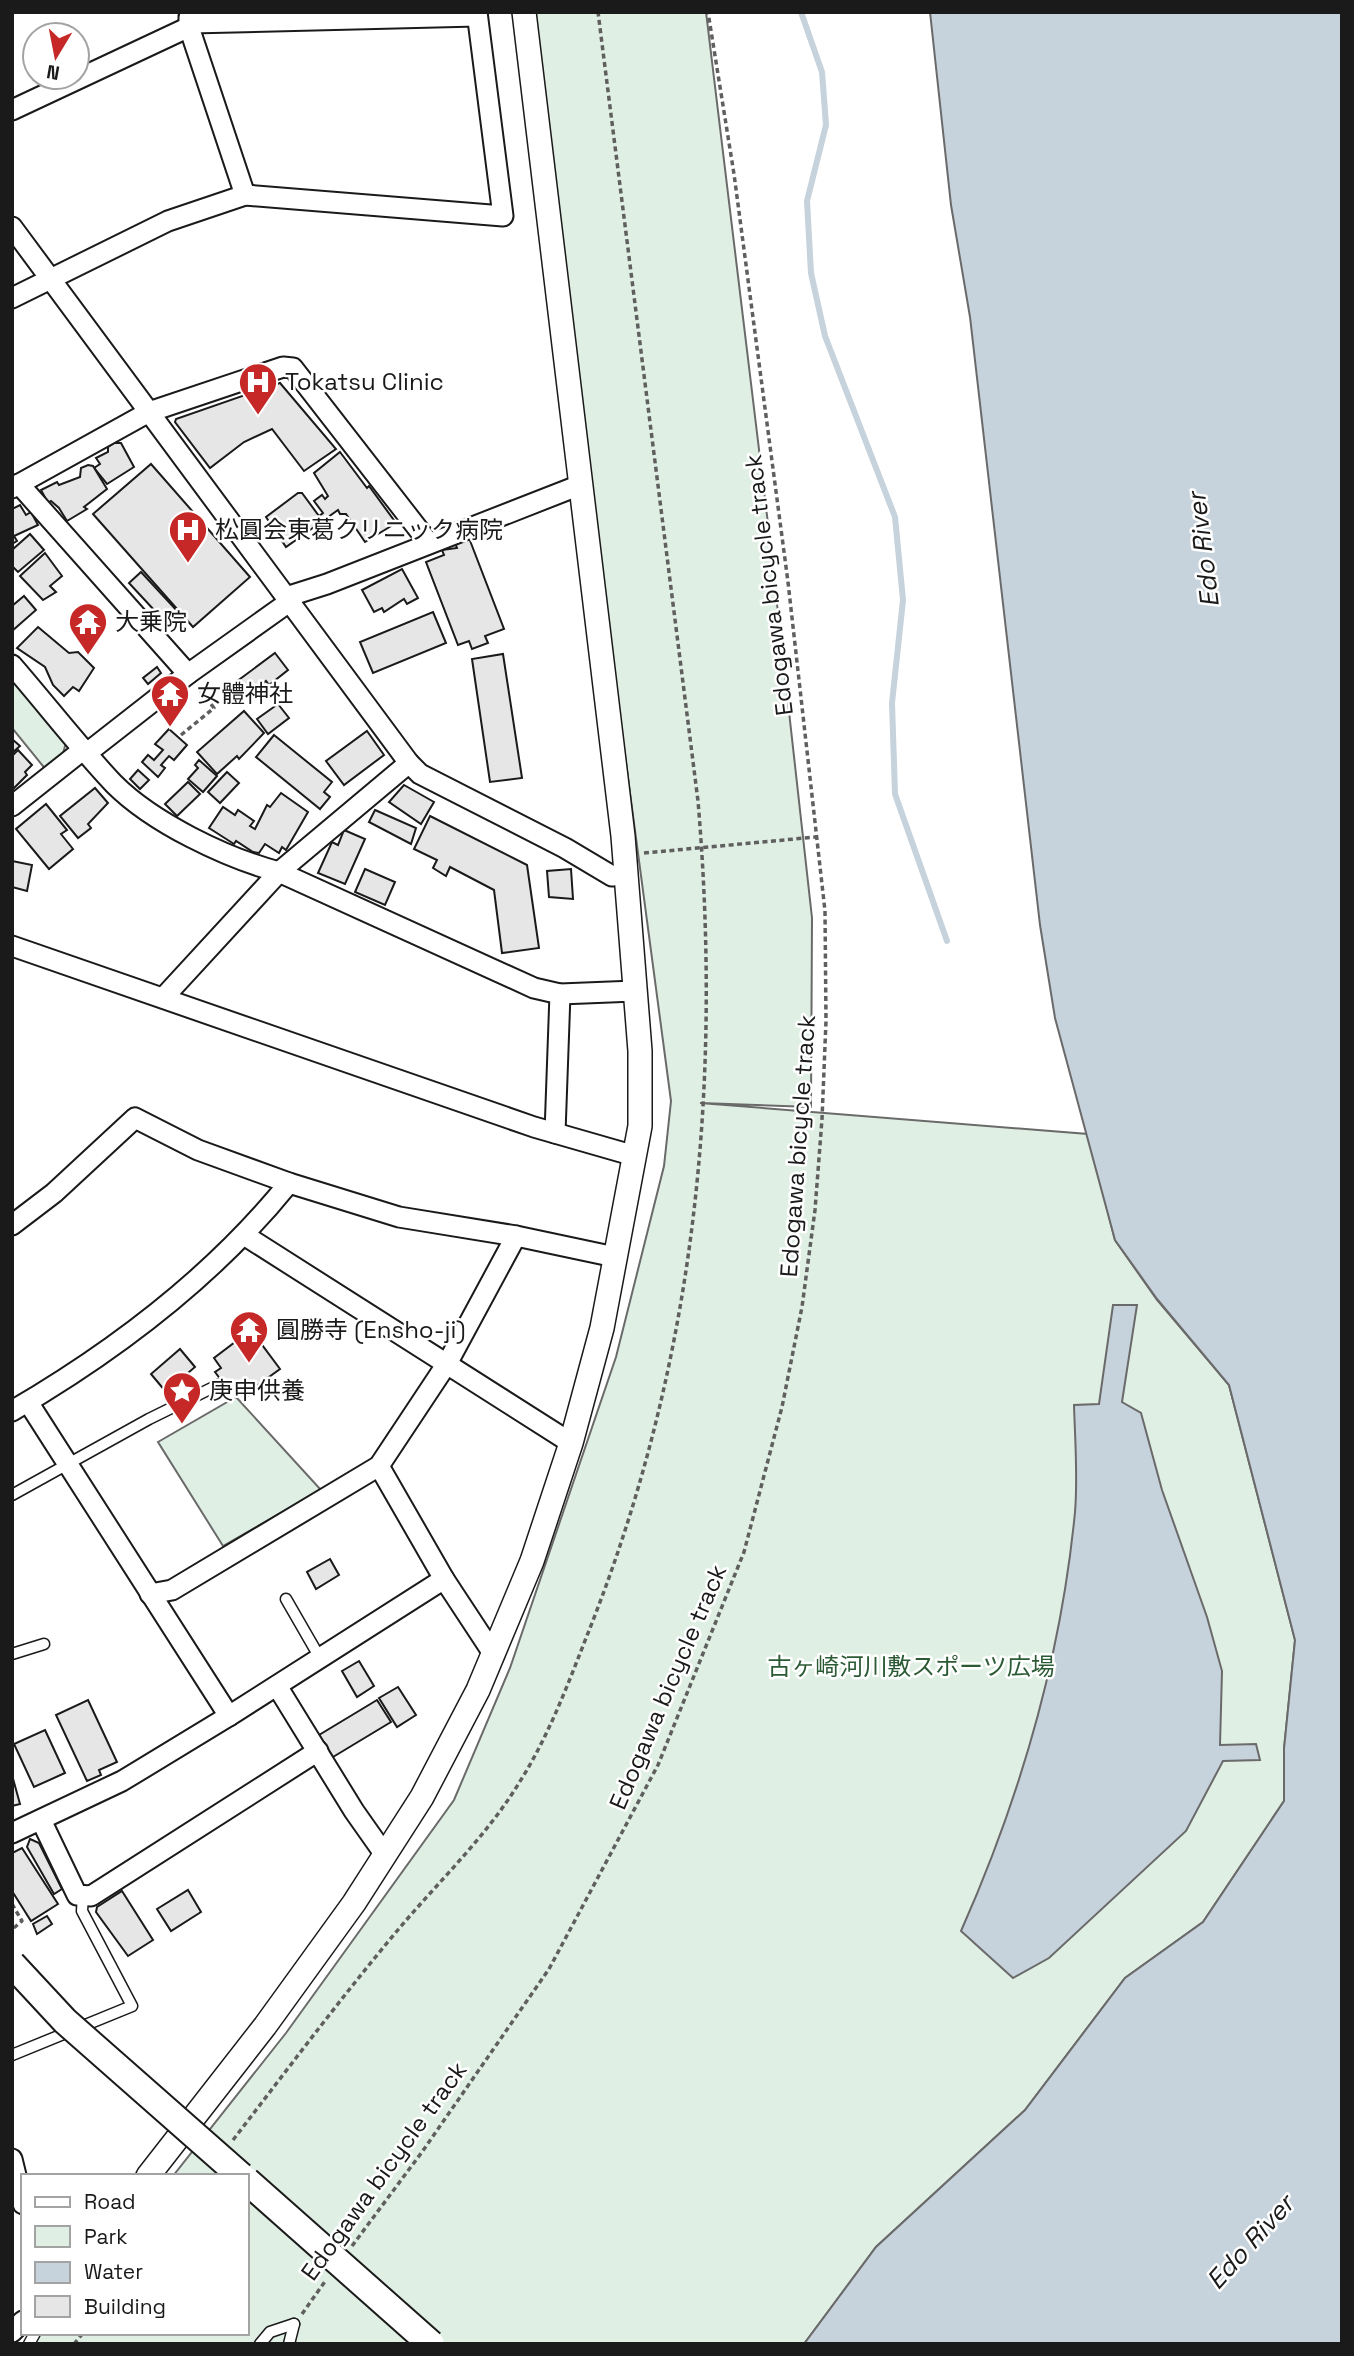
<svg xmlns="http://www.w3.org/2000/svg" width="1354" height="2356" viewBox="0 0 1354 2356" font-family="'Space Grotesk','Noto Sans JP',sans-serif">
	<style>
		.green { fill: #e0efe3; stroke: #6a6a6a; stroke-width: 2 }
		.water { fill: #c6d2dc; stroke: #6a6a6a; stroke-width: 2 }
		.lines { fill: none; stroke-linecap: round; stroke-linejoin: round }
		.stream { stroke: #c6d2dc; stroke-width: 6 }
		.building { fill: #e6e6e6; stroke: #1a1a1a; stroke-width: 2 }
		.service-casing { stroke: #1a1a1a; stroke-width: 13 }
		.minor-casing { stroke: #1a1a1a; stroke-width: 23 }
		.tertiary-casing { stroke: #1a1a1a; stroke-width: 26 }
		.path { stroke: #5f5f5f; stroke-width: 3.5; stroke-dasharray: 5 3.5; stroke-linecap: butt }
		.service { stroke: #fff; stroke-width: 10 }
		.minor { stroke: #fff; stroke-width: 19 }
		.tertiary { stroke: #fff; stroke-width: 23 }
		.secondary-bridge-casing { stroke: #1a1a1a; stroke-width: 30; stroke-linecap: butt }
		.secondary-bridge { stroke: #fff; stroke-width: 26 }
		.labels { text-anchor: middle; stroke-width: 5; stroke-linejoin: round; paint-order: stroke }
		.poi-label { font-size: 24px; fill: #1a1a1a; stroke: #fff; text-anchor: start }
		.street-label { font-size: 24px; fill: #1a1a1a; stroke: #fff }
		.park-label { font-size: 24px; fill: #2b5a34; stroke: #fff }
		.water-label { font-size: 26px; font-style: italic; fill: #1a1a1a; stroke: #fff }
	</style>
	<rect width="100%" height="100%" fill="#fff"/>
	<g class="green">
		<path d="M526,12H706L769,532L812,918L811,1107L700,1103L1088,1134L1115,1240L1157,1300L1229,1385L1295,1640L1284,1749V1801L1203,1922L1125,1978L1025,2110L876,2247L804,2344H31L41,2333H247V2176H173L286,2033L454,1800L510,1668L616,1357L664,1166L671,1101Z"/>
		<path d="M12,680L67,738L62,758L47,771L12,728Z"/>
		<path d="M236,1397L321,1490L223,1546L158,1442Z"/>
	</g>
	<g class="water">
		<path d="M930,12H1342V2344H804L876,2247L1025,2110L1125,1978L1203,1922L1284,1801V1749L1295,1640L1229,1385L1157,1299L1115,1240L1055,1018L1040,925L970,317L951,205Z"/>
		<path d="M1113,1305H1137L1122,1402L1141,1413L1162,1490L1207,1617L1222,1671L1220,1745L1256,1744L1260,1760L1223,1761L1186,1831L1049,1958L1013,1978L961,1931C1020,1798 1061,1657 1075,1512C1078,1477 1075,1440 1074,1405L1099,1404Z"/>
	</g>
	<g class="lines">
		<path class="stream" d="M801,12L822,72L826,125L807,201L811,273L825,336L895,517L903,600L892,703L895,794L947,941"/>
	</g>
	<g class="building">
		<path d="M280,383L336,449L304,471L272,429L244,442L210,468L175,422L176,419Z"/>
		<path d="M114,443H121L134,467L107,484L94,468L100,464L96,458L108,452V447Z"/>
		<path d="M340,452L367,488L369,486L396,523L365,542L346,514H340L338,510L286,547L266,517L298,493H302L319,516L323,513L314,501L322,495L325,499L328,496L314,473Z"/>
		<path d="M151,464L250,577L193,627L93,514Z"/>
		<path d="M88,465L93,466L107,489L84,507L87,509L67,521L59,508L51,501L48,503L41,490L57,482L59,485L80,477L81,468Z"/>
		<path d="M20,505L26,515L31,512L38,525L14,536L17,541L12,544V509Z"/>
		<path d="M30,534L44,550L18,572L12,566V550Z"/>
		<path d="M469,538L504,629L485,636L488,643L472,649L469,641L458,645L426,562L444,555L442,550L457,548L455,543Z"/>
		<path d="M45,553L62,576L50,586L56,592L43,600L20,576Z"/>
		<path d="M402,569L418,598L407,604L404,599L384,612L382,608L374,612L362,590Z"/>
		<path d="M141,572L180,614L168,625L129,583Z"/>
		<path d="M24,596L36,610L12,631V606Z"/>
		<path d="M433,612L446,643L373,673L360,642Z"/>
		<path d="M38,627L69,653L78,652L94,668L79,691L73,687L64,696L53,685L45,667L17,648Z"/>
		<path d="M275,653L288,670L269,685L266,681L247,696L236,682Z"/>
		<path d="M503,654L522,778L490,782L472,659Z"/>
		<path d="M157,667L161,673L148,684L143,678Z"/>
		<path d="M278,704L289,718L268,734L257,719Z"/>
		<path d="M244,711L264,733L239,759L237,756L217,774L197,752Z"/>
		<path d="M169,729L187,745L174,760L169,756L161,765L165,768L158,777L142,762L148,755L154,760L163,750L155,744Z"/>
		<path d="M367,731L384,755L344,785L326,761Z"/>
		<path d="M274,735L332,782L324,792L330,797L320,809L256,757Z"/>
		<path d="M12,739L20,746L12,753Z"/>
		<path d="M18,750L32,765L25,772L27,775L12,790V756Z"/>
		<path d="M199,760L217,776L203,792L188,779L198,768L195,765Z"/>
		<path d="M138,770L149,780L140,789L130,779Z"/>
		<path d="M227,772L239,783L220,803L208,792Z"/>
		<path d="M188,782L200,794L177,816L165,804Z"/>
		<path d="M404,785L434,802L421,824L389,802Z"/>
		<path d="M95,788L108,803L88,824L91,828L78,838L60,816Z"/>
		<path d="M281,793L308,812L286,850L282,847L279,853L265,844L259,853L253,852L236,841L234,844L209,828L223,807L235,815L238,810L254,821L250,826L255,829L267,805L270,807Z"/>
		<path d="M46,804L67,830L61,834L73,849L49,869L16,829Z"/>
		<path d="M375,810L416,828L411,844L369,822Z"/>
		<path d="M430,816L527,865L539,948L502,953L494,890L450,867L446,876L433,868L437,860L414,849Z"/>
		<path d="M344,830L365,839L345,884L318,873L332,842L338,845Z"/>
		<path d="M12,861L32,865L27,891L12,887Z"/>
		<path d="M365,869L395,882L385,905L355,892Z"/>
		<path d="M571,869L573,899L549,897L547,871Z"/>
		<path d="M251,1330L280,1369L258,1385L261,1389L244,1398L237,1388L230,1392L215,1372L221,1368L214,1358Z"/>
		<path d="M180,1349L195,1367L166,1392L151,1374Z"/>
		<path d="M330,1559L339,1575L316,1589L307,1572Z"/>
		<path d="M359,1661L374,1686L357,1697L342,1671Z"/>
		<path d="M398,1687L416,1715L397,1727L379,1698Z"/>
		<path d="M88,1700L117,1762L99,1770L101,1775L87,1781L56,1715Z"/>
		<path d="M377,1700L391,1722L333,1757L319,1735Z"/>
		<path d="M45,1730L65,1773L34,1787L14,1744Z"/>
		<path d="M12,1775L20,1804L12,1806Z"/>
		<path d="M30,1839L39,1843L62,1889L54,1894L27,1847Z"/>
		<path d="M22,1848L58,1904L31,1921L12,1891V1853Z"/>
		<path d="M188,1890L201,1912L171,1931L157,1909Z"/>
		<path d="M122,1891L153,1940L128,1956L96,1912L97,1907Z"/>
		<path d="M47,1916L52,1924L37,1934L33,1924Z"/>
	</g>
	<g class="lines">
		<g class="service-casing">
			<g id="service">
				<path d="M12,1495L149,1419L220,1384"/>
				<path d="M286,1599L320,1658"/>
				<path d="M12,1654L44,1644"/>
				<path d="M12,2055L132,2006L82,1911L83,1895"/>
				<path d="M29,2344L35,2333"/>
				<path d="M260,2344L270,2332L294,2324"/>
				<path d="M289,2344L294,2324"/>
			</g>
		</g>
		<g class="minor-casing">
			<g id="minor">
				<path d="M189,17V27L245,195"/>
				<path d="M191,23L477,16"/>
				<path d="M12,110L189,27"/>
				<path d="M12,227L409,763L420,774L565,848L612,876L626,874"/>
				<path d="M12,298L168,221L245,195L503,216L477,12"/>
				<path d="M19,484L188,674"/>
				<path d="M12,488L149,412L283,367L293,368L429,543"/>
				<path d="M286,597L327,584L580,485"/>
				<path d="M12,665C46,704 78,746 114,784C153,823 226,858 279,872L534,988L560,994L635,991"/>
				<path d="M87,753L188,674L289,602"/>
				<path d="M12,806L84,749"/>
				<path d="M12,946L534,1127L635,1156"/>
				<path d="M164,997L279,872L409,763"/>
				<path d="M555,1133L560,994"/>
				<path d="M12,1225L54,1193L135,1118L198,1150L289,1183L399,1217L516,1236L615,1257"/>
				<path d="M244,1235L571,1443"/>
				<path d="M12,1411C115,1351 214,1276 289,1183"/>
				<path d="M379,1466L444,1579"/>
				<path d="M150,1594L172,1590L379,1466L448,1362L516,1236"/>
				<path d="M277,1686L354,1811L385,1855"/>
				<path d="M229,1716L444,1579L494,1655"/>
				<path d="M41,1820L77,1895L91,1896L318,1751"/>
				<path d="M12,1833L122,1781L229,1716L28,1402"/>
				<path d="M12,2159L23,2204"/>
				<path d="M12,2332L23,2321"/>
			</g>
		</g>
		<g class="tertiary-casing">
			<path id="tertiary" d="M148,2176L265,2026L354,1903L422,1797L478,1690L532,1561L571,1443L602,1328L640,1126V1051L623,836L524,12"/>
		</g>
		<g class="path">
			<path d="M181,735L214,708L200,690"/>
			<path d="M644,853L816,837"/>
			<path d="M12,1904L22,1921L15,1927L12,1923"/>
			<path d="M233,2140C287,2070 340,1999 397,1931C438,1882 486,1837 519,1783C550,1734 569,1681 590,1628C696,1360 722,1086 698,801L598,12"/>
			<path d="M352,2246L422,2152L549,1969L658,1765L744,1552L782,1407L802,1307L815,1210L822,1119L826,1021L825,911L788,582L734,174L708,12"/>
			<path d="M302,2314L326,2280"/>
			<path d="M74,2344L83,2333"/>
		</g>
		<use href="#service" class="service"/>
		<use href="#minor" class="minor"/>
		<use href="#tertiary" class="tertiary"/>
		<g class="secondary-bridge-casing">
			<g id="secondary-bridge">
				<path d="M12,1964L65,2021L241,2176"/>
				<path d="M247,2181L431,2344"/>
			</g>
		</g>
		<use href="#secondary-bridge" class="secondary-bridge"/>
	</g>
	<defs>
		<g id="hospital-pin" transform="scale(2.0125)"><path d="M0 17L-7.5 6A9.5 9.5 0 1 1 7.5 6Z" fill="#c62828" stroke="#fff"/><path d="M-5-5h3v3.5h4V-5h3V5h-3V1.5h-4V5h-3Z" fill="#fff"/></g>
		<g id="temple-pin" transform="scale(2.0125)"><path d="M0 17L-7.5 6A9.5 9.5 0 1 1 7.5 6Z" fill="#c62828" stroke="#fff"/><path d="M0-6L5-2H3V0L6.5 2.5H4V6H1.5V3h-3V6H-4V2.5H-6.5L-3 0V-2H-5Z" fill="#fff"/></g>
		<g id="sight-pin" transform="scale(2.0125)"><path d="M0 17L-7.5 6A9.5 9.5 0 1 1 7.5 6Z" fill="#c62828" stroke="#fff"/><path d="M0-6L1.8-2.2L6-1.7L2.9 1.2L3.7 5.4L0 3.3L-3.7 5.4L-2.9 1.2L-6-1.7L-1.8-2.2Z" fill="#fff"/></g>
	</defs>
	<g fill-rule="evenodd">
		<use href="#hospital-pin" x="258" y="382"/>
		<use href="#hospital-pin" x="188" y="530"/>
		<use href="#temple-pin" x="88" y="622"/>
		<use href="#temple-pin" x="170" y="694"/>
		<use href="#temple-pin" x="249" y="1330"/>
		<use href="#sight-pin" x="182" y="1391"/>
	</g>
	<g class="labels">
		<g class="poi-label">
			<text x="285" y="390">Tokatsu Clinic</text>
			<text x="215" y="538">松圓会東葛クリニック病院</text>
			<text x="115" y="630">大乗院</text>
			<text x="197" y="702">女體神社</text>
			<text x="276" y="1338">圓勝寺 (Ensho-ji)</text>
			<text x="209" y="1399">庚申供養</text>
		</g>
		<g class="street-label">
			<text transform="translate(769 585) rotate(-97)" y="8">Edogawa bicycle track</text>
			<text transform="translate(798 1146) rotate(-86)" y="8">Edogawa bicycle track</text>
			<text transform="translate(668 1687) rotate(-67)" y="8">Edogawa bicycle track</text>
			<text transform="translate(384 2171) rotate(-54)" y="8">Edogawa bicycle track</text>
		</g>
		<g class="park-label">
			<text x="911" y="1675">古ヶ崎河川敷スポーツ広場</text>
		</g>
		<g class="water-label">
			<text transform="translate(1203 550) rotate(-97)" y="9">Edo River</text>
			<text transform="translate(1250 2242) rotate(-48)" y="9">Edo River</text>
		</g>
	</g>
	<rect width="1354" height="2356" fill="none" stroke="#1a1a1a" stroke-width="28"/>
	<rect x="21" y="2174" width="228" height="161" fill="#ffffff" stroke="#a3a3a3" stroke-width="2"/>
	<rect x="35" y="2197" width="35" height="10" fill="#ffffff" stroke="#a3a3a3" stroke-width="2"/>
	<text x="84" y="2209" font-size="21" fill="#1a1a1a">Road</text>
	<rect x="35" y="2226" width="35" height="21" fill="#e0efe3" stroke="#a3a3a3" stroke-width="2"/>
	<text x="84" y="2244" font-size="21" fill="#1a1a1a">Park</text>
	<rect x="35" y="2262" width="35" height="21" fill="#c6d2dc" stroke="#a3a3a3" stroke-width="2"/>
	<text x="84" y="2279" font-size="21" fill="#1a1a1a">Water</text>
	<rect x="35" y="2296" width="35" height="21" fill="#e6e6e6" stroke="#a3a3a3" stroke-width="2"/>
	<text x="84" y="2314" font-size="21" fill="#1a1a1a">Building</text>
	<g transform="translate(56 56) rotate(190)"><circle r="33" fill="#ffffff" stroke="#a3a3a3" stroke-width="2"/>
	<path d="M0-5L12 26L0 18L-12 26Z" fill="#c62828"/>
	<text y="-10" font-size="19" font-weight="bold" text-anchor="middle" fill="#1a1a1a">N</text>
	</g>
</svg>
